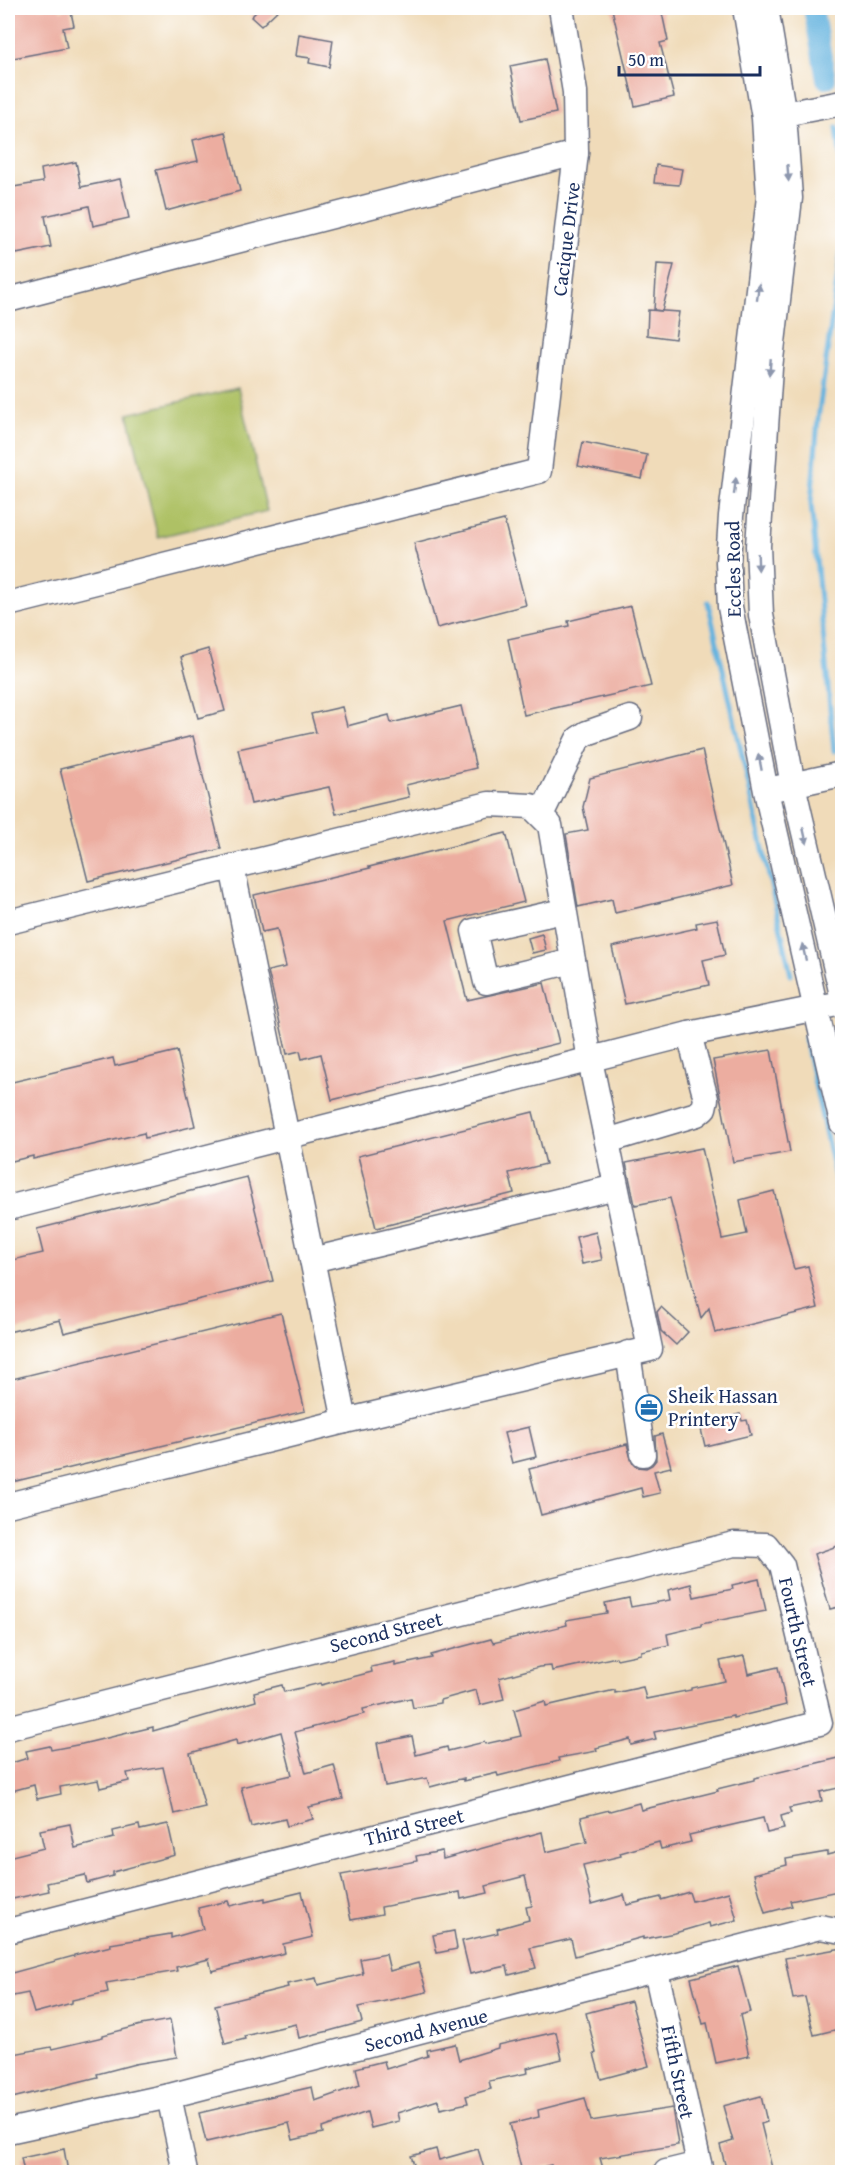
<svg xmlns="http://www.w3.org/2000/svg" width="850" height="2180" viewBox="0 0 850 2180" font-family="'Gentium Book Plus',serif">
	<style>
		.green { fill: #aec165; stroke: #647862; stroke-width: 1.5 }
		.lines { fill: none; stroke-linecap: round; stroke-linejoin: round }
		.stream { stroke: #64b2de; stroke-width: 5 }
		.canal { stroke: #64b2de; stroke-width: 20 }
		.building { fill: #ecada0 }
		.minor-casing { stroke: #666b7e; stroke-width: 27 }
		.minor { stroke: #fff; stroke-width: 24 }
		.oneway { fill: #8d97ae }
		.labels { text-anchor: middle; stroke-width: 5; stroke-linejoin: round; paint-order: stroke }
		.street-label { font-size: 20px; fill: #1b2f5e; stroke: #fff }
		.poi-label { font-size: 20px; fill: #1b2f5e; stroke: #fff; text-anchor: start }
	</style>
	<rect width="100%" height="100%" fill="#fff"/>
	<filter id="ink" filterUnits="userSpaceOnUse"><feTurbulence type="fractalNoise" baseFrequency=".0167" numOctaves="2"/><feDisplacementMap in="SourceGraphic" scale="12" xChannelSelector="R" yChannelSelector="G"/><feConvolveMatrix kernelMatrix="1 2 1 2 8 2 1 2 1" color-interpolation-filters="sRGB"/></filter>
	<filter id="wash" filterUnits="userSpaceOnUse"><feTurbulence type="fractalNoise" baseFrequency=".008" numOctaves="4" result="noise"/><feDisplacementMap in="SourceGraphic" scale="24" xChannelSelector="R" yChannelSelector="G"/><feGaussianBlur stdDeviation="1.35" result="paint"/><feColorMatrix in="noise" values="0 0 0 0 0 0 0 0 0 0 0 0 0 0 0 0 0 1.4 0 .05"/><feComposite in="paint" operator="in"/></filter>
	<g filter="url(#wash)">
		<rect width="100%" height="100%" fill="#f0dbb9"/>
		<path class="green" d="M238,388L267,511L158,537L128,414Z"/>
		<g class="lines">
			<g class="stream">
				<path d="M837,127L842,170"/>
				<path d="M708,602L791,975"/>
				<path d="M834,751L811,503L818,419L842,245"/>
				<path d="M805,1038L842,1209"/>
			</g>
			<path class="canal" d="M813,8L826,79"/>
		</g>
		<g id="blocks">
			<g class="building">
				<path d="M8,8H60V11L70,8L74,26L63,28L67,48L8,59Z"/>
				<path d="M260,8H280L261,26L251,17Z"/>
				<path d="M621,8H661L668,41L660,43L674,97L635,106L612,9Z"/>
				<path d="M299,34L333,40L329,67L309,63L310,58L296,56Z"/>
				<path d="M545,59L556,113L521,120L510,66Z"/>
				<path d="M226,132L240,191L166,211L156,170L198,161L193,140Z"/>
				<path d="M76,162L81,187L120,179L129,218L93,226L89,206L45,216L51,247L16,254L8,207V188L43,182L41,169Z"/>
				<path d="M656,165L682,169L679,185L654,183Z"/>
				<path d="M657,264L674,265L662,311L654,310Z"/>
				<path d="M648,310L679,312L675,339L647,335Z"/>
				<path d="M583,442L647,455L642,479L578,466Z"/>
				<path d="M504,520L526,605L437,628L414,543Z"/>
				<path d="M631,606L651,686L524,715L508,639L569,626L568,621Z"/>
				<path d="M208,649L225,711L198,718L181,657Z"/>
				<path d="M461,706L476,768L406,785L409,797L336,814L329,787L251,804L238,749L316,732L311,714L342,707L347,726L389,715L391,723Z"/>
				<path d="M193,736L221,849L88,881L60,769Z"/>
				<path d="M702,750L733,885L615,913L612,899L578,907L566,834L588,830L583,807L590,778Z"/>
				<path d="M506,833L524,902L447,921L467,1000L544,983L559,1043L332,1100L321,1054L302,1059L300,1051L287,1054L268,971L286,967L277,929L262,932L254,895L370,868L369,867Z"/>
				<path d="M717,919L725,955L703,960L709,985L625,1004L612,947L697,928L696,923Z"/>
				<path d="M542,934L546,950L532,953L528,938Z"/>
				<path d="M771,1050L790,1152L733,1162L713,1060Z"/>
				<path d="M177,1051L195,1126L145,1138L144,1133L33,1159V1156L8,1162V1083L113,1058L115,1066Z"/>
				<path d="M533,1112L546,1164L509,1173L514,1193L376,1228L358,1156Z"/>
				<path d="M702,1148L722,1239L747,1234L740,1200L774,1191L794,1269L808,1266L818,1308L715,1333L709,1308L701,1318L670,1198L635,1205L626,1163Z"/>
				<path d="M247,1177L273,1281L64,1333L60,1320L8,1332V1261L43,1253L37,1229Z"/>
				<path d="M596,1232L602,1260L582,1264L576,1237Z"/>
				<path d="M661,1307L688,1332L676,1345L661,1331L657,1312Z"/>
				<path d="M281,1313L305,1411L8,1483V1380Z"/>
				<path d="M740,1414L742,1421L747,1420L751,1435L705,1446L700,1425Z"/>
				<path d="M529,1427L536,1457L512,1463L504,1433Z"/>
				<path d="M662,1434L671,1467L654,1471L660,1493L643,1497L641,1488L541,1515L529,1469L627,1444L632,1462L637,1467L646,1468L652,1465L656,1460L655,1436Z"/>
				<path d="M843,1544V1606L830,1609L814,1554Z"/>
				<path d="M759,1579L766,1611L701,1624V1626L667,1634L669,1645L641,1651V1654L617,1659L616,1657L552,1671L551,1666L539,1667L499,1678L504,1699L480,1705L476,1690L440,1700V1703L413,1708L411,1698L363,1709L364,1714L295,1732L306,1773L334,1765L343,1799L309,1807L313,1819L287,1826L285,1819L251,1827L241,1787L292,1775L281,1732L237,1745L236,1740L190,1753L205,1807L174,1814L163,1767L127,1773L129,1781L100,1788L98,1780L60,1787L61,1794L37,1799L34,1785L8,1792V1764L28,1758L26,1751L50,1746L51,1750L82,1744L153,1727V1731L256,1701L254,1692L282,1685L284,1692L320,1683L321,1685L372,1672L371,1667L395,1662V1666L432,1658L431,1655L491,1639L493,1643L567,1625L566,1620L607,1613L605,1603L629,1598L631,1607L670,1600L668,1590L691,1584L694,1597L733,1589L732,1585Z"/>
				<path d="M744,1656L748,1674L778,1667L786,1705L733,1718V1716L654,1732L656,1739L631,1745L630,1739L596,1748L597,1751L558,1758L559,1761L498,1776L497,1773L464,1781V1778L430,1787L427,1778L385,1786L377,1743L412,1736L416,1755L447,1747L448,1751L484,1742L485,1744L521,1736L514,1710L545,1701L546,1706L615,1690V1693L643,1687L646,1699L691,1690V1688L725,1681L720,1661Z"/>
				<path d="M843,1757V1787L820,1792L822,1801L789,1808L791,1813L781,1816L784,1829L767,1833L763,1818L689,1835L691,1842L661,1849L659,1842L620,1853L621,1856L583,1865L592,1904L624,1895L627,1905L661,1897V1900L689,1892L692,1901L729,1892L737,1920L710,1927L709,1923L675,1933L643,1939V1937L575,1956L571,1939L530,1948L536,1968L509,1975L507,1966L470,1974L462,1941L498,1933L497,1929L529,1920L526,1907L532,1906L525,1876L486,1886L488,1893L461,1899L460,1892L381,1907L382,1914L351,1920L341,1875L417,1861L416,1856L442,1851L443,1859L542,1832L546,1852L587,1842L581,1817L609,1810L610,1811L639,1803L641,1810L718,1791L717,1789L754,1780V1778Z"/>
				<path d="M70,1824L75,1848L114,1838L113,1831L139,1825L140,1830L168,1824L175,1855L113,1872V1876L87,1883L85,1875L47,1883L49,1891L8,1900V1857L44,1848L40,1830Z"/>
				<path d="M843,1851V1890L790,1901L792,1906L765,1913L754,1874L787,1865L786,1859L827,1852V1855Z"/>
				<path d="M302,1892L313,1937L283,1944L285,1953L212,1971L209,1959L176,1967L177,1971L106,1983L108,1992L72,2000V2003L34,2013L28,1993L8,1997V1974L74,1956V1955L111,1946L110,1944L171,1934V1938L203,1929L198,1908L228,1901L230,1906L265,1898V1901Z"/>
				<path d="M454,1931L457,1949L437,1953L433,1935Z"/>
				<path d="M843,1948V1990L837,1991L843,2014V2028L814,2035L805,1997L793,1999L785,1958Z"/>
				<path d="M386,1954L390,1971L418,1963L427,1992L358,2007L362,2022L329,2031L299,2038L296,2024L244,2036L245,2039L225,2044L215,2005L288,1987L287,1984L316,1978L318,1985L363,1974L360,1959Z"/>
				<path d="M738,1966L750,2012L740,2015L749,2056L716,2063L707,2023L703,2024L691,1978Z"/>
				<path d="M631,2001L649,2066L601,2079L594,2054L596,2053L586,2013Z"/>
				<path d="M170,2020L177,2057L135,2064L97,2074L98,2077L8,2099V2055L51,2047L52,2049L103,2037V2035L141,2025Z"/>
				<path d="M556,2032L562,2059L527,2068L528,2073L489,2081L491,2089L466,2096L468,2103L440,2109L438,2100L397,2113L399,2121L371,2128L367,2112L322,2128L323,2133L293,2140L289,2123L206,2142L199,2113L312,2087L315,2101L360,2085L356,2068L384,2061L386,2069L428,2056L427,2050L455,2044L459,2060L498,2048V2045Z"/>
				<path d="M761,2096L767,2122L761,2124L773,2172H727L720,2145L733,2141L723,2106Z"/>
				<path d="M585,2098L591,2121L672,2108L678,2145L600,2158L604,2172H553L551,2165L522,2172L510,2124L539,2117L538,2110Z"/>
				<path d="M64,2149L68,2172H24L21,2158Z"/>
				<path d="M436,2149L439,2160L478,2149L485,2172H412L411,2168L415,2167L411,2156Z"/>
			</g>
		</g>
	</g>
	<g filter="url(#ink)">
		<use href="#blocks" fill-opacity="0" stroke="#666b7e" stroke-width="1.5"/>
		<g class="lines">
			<g class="minor-casing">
				<g id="minor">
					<path d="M745,8L764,118L769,197L731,516L728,562L730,607L766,791L842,1123"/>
					<path d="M766,8L784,115L790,198L770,368L758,546L761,615L793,785L842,995"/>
					<path d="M768,117L842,103"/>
					<path d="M8,300L576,153"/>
					<path d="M8,604L539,471L576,153L575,92L561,8"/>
					<path d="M777,788L842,774"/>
					<path d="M541,815L578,739L587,733L630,718"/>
					<path d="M232,867L345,1421"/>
					<path d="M563,911L474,931L486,982L573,961"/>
					<path d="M8,922L489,804L531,806L550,825L590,1060L650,1349L345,1421L8,1505"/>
					<path d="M607,1141L697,1114L704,1108L706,1099L689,1034"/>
					<path d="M8,1208L689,1034L832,1005"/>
					<path d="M312,1260L616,1187"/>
					<path d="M628,1353L643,1454"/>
					<path d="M8,1728L734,1544L766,1545L782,1565L820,1723L8,1931"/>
					<path d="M656,1971L701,2172"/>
					<path d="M169,2096L185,2172"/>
					<path d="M8,2131L169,2096L820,1927L842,1931"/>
					<path d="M666,2172L699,2164"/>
				</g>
			</g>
			<use href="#minor" class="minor"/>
		</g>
		<defs><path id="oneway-solid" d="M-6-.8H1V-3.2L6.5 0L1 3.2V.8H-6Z" transform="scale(1.5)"/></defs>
		<g class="oneway">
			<use href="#oneway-solid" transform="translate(788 173) rotate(86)"/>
			<use href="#oneway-solid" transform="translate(758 292) rotate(-83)"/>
			<use href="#oneway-solid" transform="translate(770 367) rotate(95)"/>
			<use href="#oneway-solid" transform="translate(735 486) rotate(-83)"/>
			<use href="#oneway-solid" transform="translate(758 562) rotate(88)"/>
			<use href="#oneway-solid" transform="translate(760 762) rotate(-101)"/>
			<use href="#oneway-solid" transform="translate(805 836) rotate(77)"/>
			<use href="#oneway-solid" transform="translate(804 952) rotate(-103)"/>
		</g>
	</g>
	<defs>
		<g id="office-ring" transform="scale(1.35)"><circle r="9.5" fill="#fff" stroke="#1f6fb2" stroke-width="1.5"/><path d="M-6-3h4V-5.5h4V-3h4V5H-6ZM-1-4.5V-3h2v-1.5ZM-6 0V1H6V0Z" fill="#1f6fb2"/></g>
	</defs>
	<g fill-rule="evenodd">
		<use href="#office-ring" x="649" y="1408"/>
	</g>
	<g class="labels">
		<g class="street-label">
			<text transform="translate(566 239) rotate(-83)" y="7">Cacique Drive</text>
			<text transform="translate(733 569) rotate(-91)" y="7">Eccles Road</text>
			<text transform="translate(386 1632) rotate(-14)" y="7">Second Street</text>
			<text transform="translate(798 1632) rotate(77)" y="7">Fourth Street</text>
			<text transform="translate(414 1827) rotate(-14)" y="7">Third Street</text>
			<text transform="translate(426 2030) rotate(-14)" y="7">Second Avenue</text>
			<text transform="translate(678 2072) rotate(78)" y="7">Fifth Street</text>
		</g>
		<g class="poi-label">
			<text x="668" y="1403">Sheik Hassan<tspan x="668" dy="23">Printery</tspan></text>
		</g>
	</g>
	<rect width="850" height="2180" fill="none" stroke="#fff" stroke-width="30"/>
	<path d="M619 66v9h141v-9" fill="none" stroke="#1b2f5e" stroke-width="3"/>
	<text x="628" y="66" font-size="18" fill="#1b2f5e" stroke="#ffffff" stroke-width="4.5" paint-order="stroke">50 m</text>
</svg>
